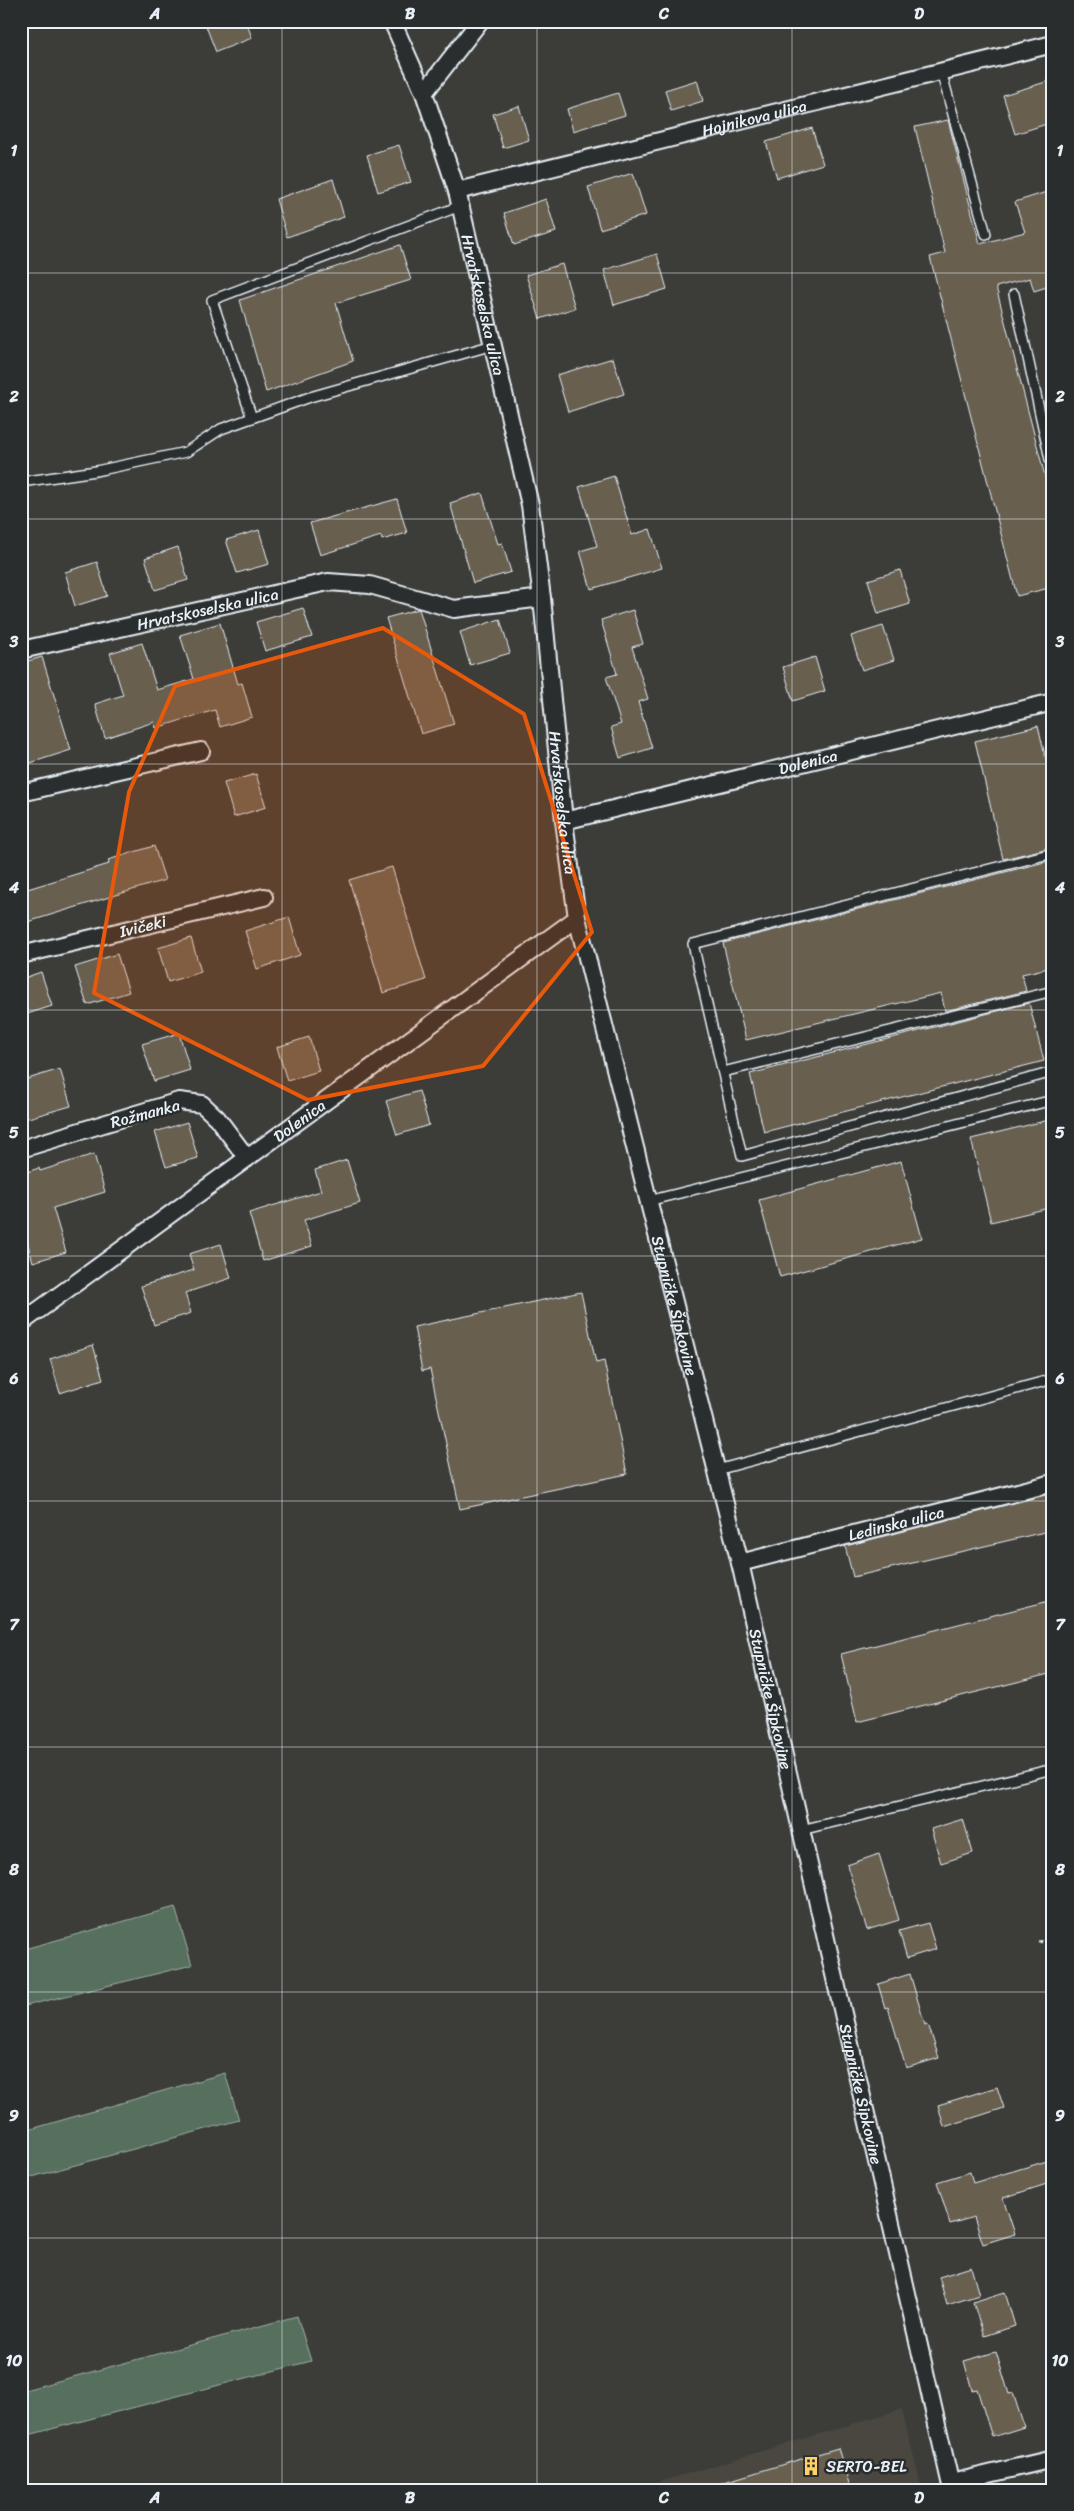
<svg xmlns="http://www.w3.org/2000/svg" width="1074" height="2511" viewBox="0 0 1074 2511" font-family="Sriracha,sans-serif">
	<style>
		.built { fill: #49463f }
		.green { fill: #566f5d; stroke: #9fb0aa }
		.building { fill: #675f4f; stroke: #e8f1f8 }
		.lines { fill: none; stroke-linecap: round; stroke-linejoin: round }
		.service-casing { stroke: #e8f1f8; stroke-width: 12 }
		.minor-casing { stroke: #e8f1f8; stroke-width: 20 }
		.path { stroke: #e8f1f8; stroke-width: 3; stroke-dasharray: 4 4; stroke-linecap: butt }
		.service { stroke: #2a2d2e; stroke-width: 9 }
		.minor { stroke: #2a2d2e; stroke-width: 16 }
		.marked { fill: #e8590c; fill-opacity: 0.2; stroke: #e8590c; stroke-width: 4; stroke-linejoin: round }
		.grid { fill: none; stroke: #e8f1f8; stroke-width: 1; stroke-opacity: 0.55 }
		.labels { text-anchor: middle; stroke-width: 5; stroke-linejoin: round; paint-order: stroke }
		.street-label { font-size: 16px; fill: #e8f1f8; stroke: #2a2d2e }
		.poi-label { font-size: 16px; fill: #e8f1f8; stroke: #2a2d2e; text-anchor: start }
		.neatline { fill: none; stroke: #e8f1f8; stroke-width: 2 }
		.grid-label { font-size: 16px; text-anchor: middle; font-weight: bold; fill: #e8f1f8 }
	</style>
	<rect width="100%" height="100%" fill="#3c3c38"/>
	<filter id="ink" filterUnits="userSpaceOnUse"><feTurbulence type="fractalNoise" baseFrequency=".02" numOctaves="2"/><feDisplacementMap in="SourceGraphic" scale="10" xChannelSelector="R" yChannelSelector="G"/><feConvolveMatrix kernelMatrix="1 2 1 2 8 2 1 2 1" color-interpolation-filters="sRGB"/></filter>
	<g filter="url(#ink)">
		<path class="built" d="M902,2409L922,2490H632Z"/>
		<g class="green">
			<path d="M175,1907L192,1965L21,2007V1950Z"/>
			<path d="M225,2073L239,2120L21,2180V2132Z"/>
			<path d="M297,2316L311,2361L21,2437V2391Z"/>
		</g>
		<g class="building">
			<path d="M204,21H246L252,38L216,52Z"/>
			<path d="M697,80L703,101L671,111L665,90Z"/>
			<path d="M1049,81L1053,93V122L1015,134L1003,95Z"/>
			<path d="M618,93L625,115L573,131L567,109Z"/>
			<path d="M519,106L529,140L503,148L493,114Z"/>
			<path d="M948,120L980,244L1025,232L1015,202L1053,190V285L1034,291L1030,278L996,287L1053,507V587L1017,596L930,257L945,253L915,127Z"/>
			<path d="M812,128L823,164L777,178L766,142Z"/>
			<path d="M399,145L411,182L378,192L367,155Z"/>
			<path d="M633,173L646,215L600,229L588,187Z"/>
			<path d="M333,179L344,217L287,237L276,199Z"/>
			<path d="M546,199L556,232L514,245L504,213Z"/>
			<path d="M400,245L411,280L336,303L353,361L266,392L240,300Z"/>
			<path d="M657,254L667,289L614,305L604,270Z"/>
			<path d="M562,264L575,308L540,319L526,275Z"/>
			<path d="M613,358L624,394L568,412L557,375Z"/>
			<path d="M614,476L632,535L650,529L662,568L591,589L580,551L597,546L579,487Z"/>
			<path d="M482,493L498,544L502,543L511,572L473,583L450,503Z"/>
			<path d="M397,499L407,533L382,540L381,536L320,555L310,523Z"/>
			<path d="M259,530L269,564L237,573L226,540Z"/>
			<path d="M178,547L188,580L155,590L145,558Z"/>
			<path d="M97,562L107,596L75,606L65,572Z"/>
			<path d="M900,570L910,604L878,614L868,580Z"/>
			<path d="M303,608L312,637L265,651L256,622Z"/>
			<path d="M419,609L454,724L421,734L386,618Z"/>
			<path d="M633,610L643,644L632,647L648,699L638,702L652,748L620,758L611,727L621,724L606,677L617,674L601,620Z"/>
			<path d="M500,619L510,653L470,665L460,632Z"/>
			<path d="M220,623L238,684L242,683L252,717L220,727L215,710L156,728L154,722L105,738L95,704L123,695L110,653L142,643L157,690L194,679L180,635Z"/>
			<path d="M883,626L894,660L862,670L851,636Z"/>
			<path d="M42,657L71,750L21,766V663Z"/>
			<path d="M815,657L825,691L793,701L783,667Z"/>
			<path d="M1038,726L1053,788V847L1003,859L975,741Z"/>
			<path d="M256,774L266,807L234,817L224,783Z"/>
			<path d="M154,846L165,880L21,924V891L109,864L108,860Z"/>
			<path d="M1053,860V967L1022,974L1026,991L945,1011L941,993L746,1040L723,943Z"/>
			<path d="M392,867L426,980L383,993L349,880Z"/>
			<path d="M289,917L300,955L257,969L245,931Z"/>
			<path d="M191,938L201,972L168,982L158,948Z"/>
			<path d="M117,954L129,992L87,1005L75,967Z"/>
			<path d="M41,972L52,1006L21,1016V979Z"/>
			<path d="M1029,1003L1044,1061L764,1132L750,1074Z"/>
			<path d="M179,1033L190,1070L154,1081L142,1044Z"/>
			<path d="M309,1037L319,1071L287,1081L277,1047Z"/>
			<path d="M60,1069L71,1106L21,1120V1081Z"/>
			<path d="M419,1091L429,1125L397,1135L386,1101Z"/>
			<path d="M1053,1119V1207L991,1222L971,1139Z"/>
			<path d="M187,1122L198,1158L166,1167L155,1132Z"/>
			<path d="M94,1154L105,1192L53,1208L66,1252L33,1262L21,1221V1174L39,1168L40,1171Z"/>
			<path d="M347,1160L360,1203L304,1220L312,1246L263,1261L249,1213L321,1191L315,1170Z"/>
			<path d="M901,1161L922,1238L780,1277L759,1200Z"/>
			<path d="M221,1244L231,1278L185,1293L191,1313L154,1325L141,1286L194,1270L189,1254Z"/>
			<path d="M581,1292L596,1363L604,1361L627,1474L460,1509L430,1369L422,1371L414,1327Z"/>
			<path d="M93,1345L103,1379L60,1393L50,1359Z"/>
			<path d="M1053,1493V1530L853,1577L845,1546Z"/>
			<path d="M1053,1600V1673L857,1722L841,1654Z"/>
			<path d="M963,1819L973,1853L941,1863L931,1829Z"/>
			<path d="M879,1854L899,1920L867,1930L847,1865Z"/>
			<path d="M928,1923L936,1949L907,1958L899,1931Z"/>
			<path d="M910,1974L925,2025L928,2024L939,2058L906,2068L888,2007L885,2008L878,1984Z"/>
			<path d="M997,2087L1004,2108L944,2127L938,2105Z"/>
			<path d="M1047,2161L1053,2182L1003,2198L1015,2234L983,2244L974,2217L950,2224L937,2182L970,2172L973,2183Z"/>
			<path d="M971,2267L979,2295L947,2305L939,2277Z"/>
			<path d="M1005,2292L1015,2326L984,2336L973,2302Z"/>
			<path d="M996,2352L1009,2394L1013,2393L1024,2427L992,2437L977,2389L972,2390L964,2361Z"/>
			<path d="M838,2448L851,2490H715L714,2485Z"/>
		</g>
		<g class="lines">
			<g class="service-casing">
				<g id="service">
					<path d="M1049,45L1053,60"/>
					<path d="M941,71L986,234"/>
					<path d="M1014,294L1053,473"/>
					<path d="M252,418L212,300L460,206"/>
					<path d="M21,482L96,471L186,452L221,429L310,397L493,345"/>
					<path d="M1053,853L693,944L742,1156L1053,1072"/>
					<path d="M723,1072L1053,991"/>
					<path d="M648,1201L1053,1100"/>
					<path d="M717,1470L1053,1379"/>
					<path d="M801,1830L1053,1769"/>
				</g>
			</g>
			<g class="minor-casing">
				<g id="minor">
					<path id="s1" d="M392,21L424,93L457,191L530,505L542,598L564,821L577,918L740,1563L952,2490"/>
					<path d="M424,93L480,21"/>
					<path id="s2" d="M457,191L1053,44"/>
					<path id="s3" d="M21,650L328,582L370,585L454,609L542,598"/>
					<path d="M21,793L201,751"/>
					<path id="s4" d="M564,821L1053,702"/>
					<path id="s5" d="M21,955L264,897"/>
					<path d="M21,1149L179,1101L202,1104L217,1118L247,1158"/>
					<path id="s6" d="M21,1323L577,918"/>
					<path id="s7" d="M740,1563L1053,1483"/>
					<path d="M951,2483L1053,2459"/>
				</g>
			</g>
			<path class="path" d="M1038,1942L1053,1940"/>
			<use href="#service" class="service"/>
			<use href="#minor" class="minor"/>
		</g>
	</g>
	<path class="marked" d="M383,628L524,714L592,932L483,1066L308,1100L94,993L129,792L175,686Z"/>
	<path class="grid" d="M282,21V2490M537,21V2490M792,21V2490M21,273H1053M21,519H1053M21,764H1053M21,1010H1053M21,1256H1053M21,1501H1053M21,1747H1053M21,1992H1053M21,2238H1053"/>
	<defs>
		<g id="building-bare" transform="scale(1.5)"><path d="M-4-6H4V6H1V3H-1V6H-4ZM-2.5-4.3h1.7v1.8h-1.7ZM.8-4.3h1.7v1.8H.8ZM-2.5-1h1.7V.8h-1.7ZM.8-1h1.7V.8H.8Z" fill="#ffd166" stroke="#2a2d2e" stroke-width="2.5" paint-order="stroke"/></g>
	</defs>
	<g fill-rule="evenodd">
		<use href="#building-bare" x="811" y="2466"/>
	</g>
	<g class="labels">
		<g class="street-label">
			<text dy="6" stroke="none"><textPath href="#s2" startOffset="306">Hojnikova ulica</textPath></text>
			<text dy="6" stroke="none"><textPath href="#s1" startOffset="299">Hrvatskoselska ulica</textPath></text>
			<text dy="6" stroke="none"><textPath href="#s3" startOffset="191">Hrvatskoselska ulica</textPath></text>
			<text dy="6" stroke="none"><textPath href="#s4" startOffset="251">Dolenica</textPath></text>
			<text dy="6" stroke="none"><textPath href="#s1" startOffset="804">Hrvatskoselska ulica</textPath></text>
			<text dy="6" stroke="none"><textPath href="#s5" startOffset="125">Ivičeki</textPath></text>
			<text transform="translate(145 1113) rotate(-15)" y="6">Rožmanka</text>
			<text dy="6" stroke="none"><textPath href="#s6" startOffset="344">Dolenica</textPath></text>
			<text dy="6" stroke="none"><textPath href="#s1" startOffset="1320">Stupničke Šipkovine</textPath></text>
			<text dy="6" stroke="none"><textPath href="#s7" startOffset="161">Ledinska ulica</textPath></text>
			<text dy="6" stroke="none"><textPath href="#s1" startOffset="1725">Stupničke Šipkovine</textPath></text>
			<text dy="6" stroke="none"><textPath href="#s1" startOffset="2130">Stupničke Šipkovine</textPath></text>
		</g>
		<g class="poi-label">
			<text x="826" y="2472">SERTO-BEL</text>
		</g>
	</g>
	<rect width="1074" height="2511" fill="none" stroke="#2a2d2e" stroke-width="55"/>
	<rect x="28" y="28" width="1018" height="2456" class="neatline"/>
	<g class="grid-label">
		<text x="155" y="19">A</text>
		<text x="410" y="19">B</text>
		<text x="664" y="19">C</text>
		<text x="919" y="19">D</text>
		<text x="14" y="156">1</text>
		<text x="1060" y="156">1</text>
		<text x="14" y="402">2</text>
		<text x="1060" y="402">2</text>
		<text x="14" y="647">3</text>
		<text x="1060" y="647">3</text>
		<text x="14" y="893">4</text>
		<text x="1060" y="893">4</text>
		<text x="14" y="1138">5</text>
		<text x="1060" y="1138">5</text>
		<text x="14" y="1384">6</text>
		<text x="1060" y="1384">6</text>
		<text x="14" y="1630">7</text>
		<text x="1060" y="1630">7</text>
		<text x="14" y="1875">8</text>
		<text x="1060" y="1875">8</text>
		<text x="14" y="2121">9</text>
		<text x="1060" y="2121">9</text>
		<text x="14" y="2366">10</text>
		<text x="1060" y="2366">10</text>
		<text x="155" y="2503">A</text>
		<text x="410" y="2503">B</text>
		<text x="664" y="2503">C</text>
		<text x="919" y="2503">D</text>
	</g>
</svg>
